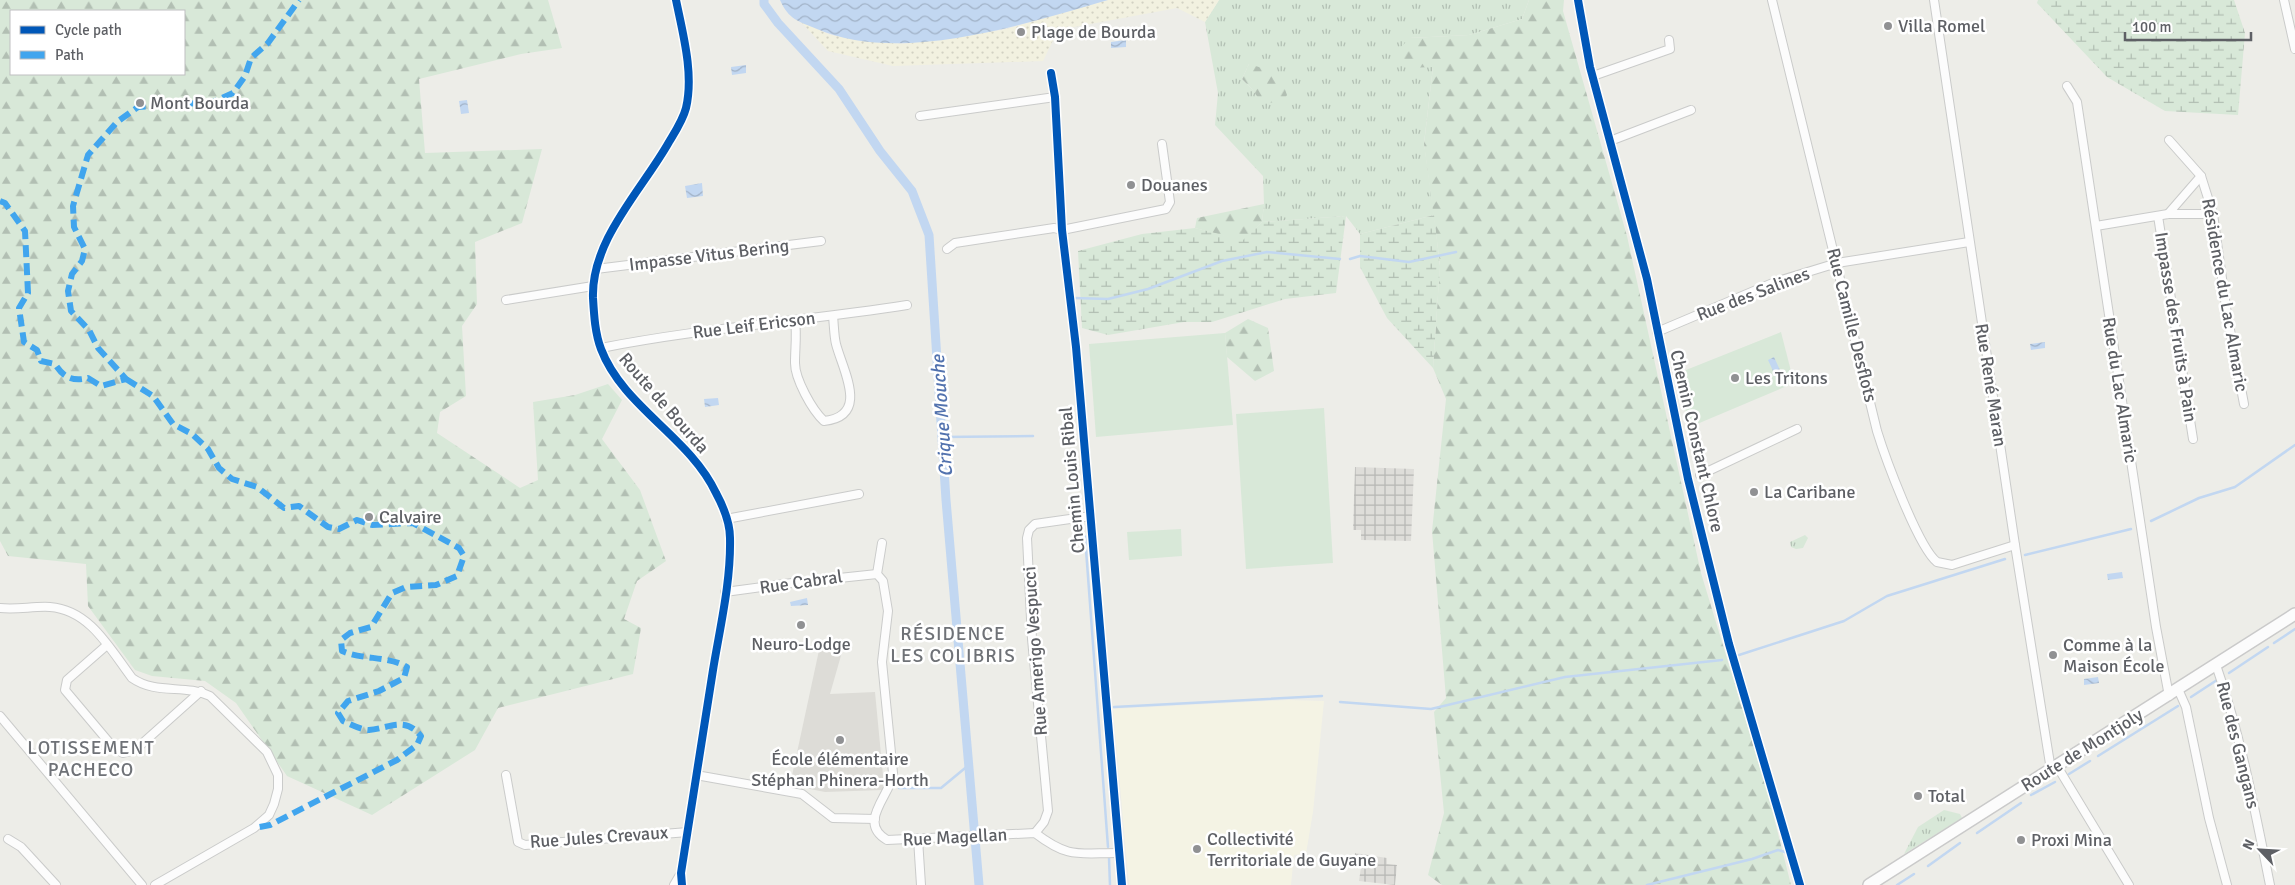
<svg xmlns="http://www.w3.org/2000/svg" width="2295" height="885" viewBox="0 0 2295 885" font-family="Signika,sans-serif">
	<style>
		.commercial { fill: #f4f3e4 }
		.industrial { fill: url(#industrial-grid) }
		.education { fill: #dddcd7 }
		.grass { fill: url(#grass-tufts); fill-rule: evenodd }
		.forest { fill: url(#forest-firs); fill-rule: evenodd }
		.wetland { fill: url(#wetland-marsh) }
		.sand { fill: url(#sand-dots) }
		.garden { fill: #d8e8d8 }
		.water { fill: url(#water-waves) }
		.lines { fill: none; stroke-linecap: round; stroke-linejoin: round }
		.stream { stroke: #c2d7f1; stroke-width: 2.5 }
		.canal { stroke: #c2d7f1; stroke-width: 9 }
		.street-casing { stroke: #cacbca; stroke-width: 10 }
		.secondary-casing { stroke: #cacaca; stroke-width: 14 }
		.street { stroke: #fcfcfc; stroke-width: 8 }
		.secondary { stroke: #fcfcfc; stroke-width: 11 }
		.quiet { stroke: #41a5ee; stroke-width: 6; stroke-dasharray: 12 6; stroke-linecap: butt }
		.cycleway-casing { stroke: #fff; stroke-width: 11 }
		.cycleway { stroke: #0057b8; stroke-width: 8 }
		.poi-dot { fill: #909193; stroke: #fff; stroke-width: 2 }
		.labels { text-anchor: middle; stroke-width: 5; stroke-linejoin: round; paint-order: stroke }
		.poi-label { font-size: 18px; fill: #5e6065; stroke: #fff; text-anchor: start }
		.street-label { font-size: 18px; fill: #5e6065; stroke: #fff }
		.water-label { font-size: 19px; font-style: italic; fill: #5272ae; stroke: #fff }
		.neighbourhood-label { font-size: 19px; letter-spacing: 1px; fill: #6f7277; stroke: #fff }
	</style>
	<defs>
		<pattern id="industrial-grid" width="8" height="8" patternUnits="userSpaceOnUse" patternTransform="scale(1.25)"><rect width="8" height="8" fill="#deddd9"/><path d="M0 4h8M4 0v8" fill="none" stroke="#b7b7b4"/></pattern>
		<pattern id="grass-tufts" width="24" height="20" patternUnits="userSpaceOnUse" patternTransform="scale(1.25)"><rect width="24" height="20" fill="#d8e8d8"/><path d="M3 7l-1-3M5 7V3M7 7l1-3M15 17l-1-3M17 17v-4M19 17l1-3" fill="none" stroke="#b2bfb3"/></pattern>
		<pattern id="forest-firs" width="22" height="20" patternUnits="userSpaceOnUse" patternTransform="scale(1.25)"><rect width="22" height="20" fill="#d8e8d8"/><path d="M5 1l3.5 6h-7zM16 11l3.5 6h-7z" fill="#b2bfb3"/></pattern>
		<pattern id="wetland-marsh" width="20" height="14" patternUnits="userSpaceOnUse" patternTransform="scale(1.25)"><rect width="20" height="14" fill="#d8e8d8"/><path d="M1 5h8M5 5V1M11 12h8M15 12V8" fill="none" stroke="#b2bfb3"/></pattern>
		<pattern id="sand-dots" width="8" height="8" patternUnits="userSpaceOnUse" patternTransform="scale(1.25)"><rect width="8" height="8" fill="#f2f1e0"/><path d="M2 2h.1M6 6h.1" fill="none" stroke="#d2d1c3" stroke-width="1.8" stroke-linecap="round"/></pattern>
		<pattern id="water-waves" width="16" height="10" patternUnits="userSpaceOnUse" patternTransform="scale(1.25)"><rect width="16" height="10" fill="#c2d7f1"/><path d="M0 5q4-4 8 0t8 0" fill="none" stroke="#a1b2c7"/></pattern>
	</defs>
	<rect width="100%" height="100%" fill="#edede8"/>
	<path class="commercial" d="M1288,700L1324,701L1313,812L1306,854L1294,855L1291,885H1129L1113,709Z"/>
	<g class="industrial">
		<path d="M1355,467L1414,469L1411,541L1361,540V530H1353Z"/>
		<path d="M1355,853L1387,858V864L1397,865L1395,885L1359,881L1361,867L1354,865Z"/>
	</g>
	<path class="education" d="M821,641L844,645L830,694L875,692L884,786L882,790L825,792L790,785Z"/>
	<g class="grass">
		<path d="M1219,0H1529L1522,19L1469,35L1410,38L1433,67L1424,143L1434,215L1360,234L1346,216L1262,222L1264,204L1263,176L1215,125L1218,93L1205,22ZM1249,64L1262,102L1252,89L1242,79Z"/>
		<path d="M1805,535L1808,538L1803,548L1796,549L1791,547L1790,542Z"/>
		<path d="M1944,810L1960,814L1962,818L1904,854L1918,827Z"/>
	</g>
	<g class="forest">
		<path d="M0,0H548L562,48L521,54L419,79L425,153L542,149L522,223L475,242L477,304L462,326L466,396L440,412L437,433L520,488L538,480L533,402L575,395L608,384L622,400L602,439L640,490L666,561L637,581L624,619L641,628L633,674L498,708L475,750L372,815L287,776L236,703L205,681L152,676L135,670L88,606L86,564L8,556L0,541ZM11,11H184V74H11Z"/>
		<path d="M1529,0H1564L1563,11L1627,236L1701,573L1767,790L1791,885H1442L1428,875L1444,813L1434,712L1446,698L1432,531L1446,399L1433,368L1440,264L1424,144L1433,67L1407,68L1394,54L1410,38L1469,35L1522,19Z"/>
		<path d="M1249,64L1279,73L1287,95L1282,103L1261,102L1252,89L1242,79Z"/>
		<path d="M1264,204L1262,222L1243,241L1195,228L1197,218Z"/>
		<path d="M1248,319L1268,328L1274,371L1255,381L1227,357L1225,333Z"/>
	</g>
	<g class="wetland">
		<path d="M2038,0H2234L2245,33L2238,115L2165,111L2107,77L2037,3Z"/>
		<path d="M1434,215L1440,266L1433,368L1387,318L1360,267V234Z"/>
		<path d="M1346,216L1336,293L1285,299L1212,322H1184L1108,335L1082,328L1078,251L1142,234L1195,228L1243,240L1262,222Z"/>
	</g>
	<path class="sand" d="M1108,0H1219L1205,22L1177,8L1058,30L1043,61L893,66L828,51L801,22L830,35L902,44L1003,30Z"/>
	<g class="garden">
		<path d="M1781,332L1794,383L1690,427L1676,374Z"/>
		<path d="M1225,333L1233,425L1096,437L1089,344Z"/>
		<path d="M1324,408L1333,563L1246,569L1236,414Z"/>
		<path d="M1181,529L1182,556L1129,560L1127,532Z"/>
	</g>
	<g class="water">
		<path d="M780,0H1108C1024,24 901,65 817,29C798,21 789,20 780,0Z"/>
		<path d="M1126,40V47L1111,48V42Z"/>
		<path d="M746,65V73L732,75L731,67Z"/>
		<path d="M467,100L469,113L461,114L459,101Z"/>
		<path d="M702,183L703,196L687,198L685,186Z"/>
		<path d="M2045,342V348L2031,350L2030,344Z"/>
		<path d="M1774,357L1780,370L1774,373L1768,360Z"/>
		<path d="M718,398L719,405L705,407L704,399Z"/>
		<path d="M2122,572L2123,578L2108,580L2107,574Z"/>
		<path d="M807,598L808,605L791,606L790,602Z"/>
		<path d="M2098,677L2099,683L2084,685V679Z"/>
	</g>
	<g class="lines">
		<g class="stream">
			<path d="M1350,259L1360,256L1409,262L1456,252"/>
			<path d="M1074,298L1108,299L1148,289L1222,261L1267,252L1340,259"/>
			<path d="M942,437L1033,436"/>
			<path d="M2151,521L2199,498L2235,487L2295,445"/>
			<path d="M1085,536L1108,847"/>
			<path d="M2025,555L2131,529"/>
			<path d="M2274,643L2295,629"/>
			<path d="M1739,655L1844,621L1887,596L2005,559"/>
			<path d="M2229,673L2268,647"/>
			<path d="M2191,697L2217,680"/>
			<path d="M1340,702L1431,709L1565,677L1722,660"/>
			<path d="M1114,707L1322,696"/>
			<path d="M2098,756L2178,706"/>
			<path d="M2069,774L2090,761"/>
			<path d="M899,788H941L970,764"/>
			<path d="M2031,795L2055,782"/>
			<path d="M1977,833L2021,803"/>
			<path d="M1109,858L1110,885"/>
			<path d="M1928,866L1960,843"/>
			<path d="M1647,885L1752,859L1778,850L1785,852"/>
			<path d="M1897,885L1914,874"/>
		</g>
		<path class="canal" d="M764,0V4L778,23L839,89L880,151L912,191L929,235L946,500L979,885"/>
		<g class="street-casing">
			<g id="street">
				<path d="M676,0C683,34 694,74 686,108C683,120 675,132 669,142C642,190 591,240 593,298C594,315 595,333 601,349C623,407 690,437 716,493C723,506 730,524 730,538C731,582 720,627 713,670C702,738 692,805 681,873L682,885"/>
				<path d="M1578,0L1590,67L1647,279L1688,479L1729,644L1800,885"/>
				<path d="M1772,0L1877,431C1885,457 1918,547 1937,562L1952,565L2015,545"/>
				<path d="M1934,0L2015,545L2051,770"/>
				<path d="M2284,0L2295,49"/>
				<path d="M1051,73L1055,97L1062,230L1076,347L1122,885"/>
				<path d="M1593,76L1670,49L1669,40"/>
				<path d="M2067,86L2077,102L2156,627L2169,696"/>
				<path d="M920,116L1055,97"/>
				<path d="M2169,140L2201,176L2213,214L2227,314L2244,404"/>
				<path d="M1610,141L1691,110"/>
				<path d="M2168,214L2201,176"/>
				<path d="M2158,216L2193,439"/>
				<path d="M2096,226L2168,214H2213"/>
				<path d="M947,249L955,243L1054,228L1062,230L1166,209L1170,202L1162,144"/>
				<path d="M596,269L821,241"/>
				<path d="M506,300L593,286"/>
				<path d="M795,320C797,335 795,348 795,363C795,379 812,410 824,421C870,416 843,371 836,344C834,336 834,325 833,316"/>
				<path d="M1657,332L1775,282L1837,263L1969,242"/>
				<path d="M601,348C702,328 805,321 907,305"/>
				<path d="M1700,475L1797,429"/>
				<path d="M726,519L859,494"/>
				<path d="M882,543L877,574L883,581L888,611L882,662L893,773C892,794 856,822 887,840L1035,833C1069,859 1078,853 1119,853"/>
				<path d="M725,592L792,583L877,574"/>
				<path d="M0,608C17,610 33,606 50,607C90,610 110,649 132,678C156,695 185,684 210,696L267,752L278,775V789L274,804L269,815L254,828L155,885"/>
				<path d="M107,645L67,680L65,690L113,747L123,753L135,750L201,691"/>
				<path d="M2216,665C2241,736 2255,811 2270,885"/>
				<path d="M2178,689L2186,707L2209,818L2227,885"/>
				<path d="M0,716L142,885"/>
				<path d="M2057,766L2129,885"/>
				<path d="M506,775L518,842L525,845L688,832"/>
				<path d="M696,775L802,794L833,818L875,819"/>
				<path d="M1035,833L1044,822L1048,811L1032,639L1027,538L1029,530L1035,524L1091,516"/>
				<path d="M8,839L21,847L56,885"/>
				<path d="M918,839L921,885"/>
				<path d="M674,885L681,873"/>
			</g>
		</g>
		<g class="secondary-casing">
			<path id="secondary" d="M1869,885L2295,614"/>
		</g>
		<use href="#street" class="street"/>
		<use href="#secondary" class="secondary"/>
		<g class="quiet">
			<path d="M0,201L5,203L25,231L28,293L19,308L24,342L37,350L41,361L55,364C63,377 72,382 88,378L101,386L126,379L98,348L89,330L71,311L68,291L72,274L82,261L85,249L74,227L73,206L88,155L117,122L138,107L213,102L233,93L245,76L251,58L268,43L299,0"/>
			<path d="M126,379L153,396L173,424L192,434L208,449L219,468L232,479L257,487L284,508L299,506L328,527L339,529L357,520L372,525L413,523L459,548L464,556L457,576L436,585L406,587L392,593L371,627L350,633L341,640L342,651C363,660 389,656 407,667L404,678L379,691L348,701L338,713L343,721C350,724 362,730 369,730C390,728 405,716 421,736L417,745L397,760L270,825L254,828"/>
		</g>
		<g class="cycleway-casing">
			<g id="cycleway">
				<path d="M676,0C683,34 694,74 686,108C683,120 675,132 669,142C642,190 591,240 593,298C594,315 595,333 601,349C623,407 690,437 716,493C723,506 730,524 730,538C731,582 720,627 713,670C702,738 692,805 681,873L682,885"/>
				<path d="M1578,0L1590,67L1647,279L1688,479L1729,644L1800,885"/>
				<path d="M1051,73L1055,97L1062,230L1076,347L1122,885"/>
			</g>
		</g>
		<use href="#cycleway" class="cycleway"/>
	</g>
	<g class="poi-dot">
		<circle cx="1888" cy="26" r="5"/>
		<circle cx="1021" cy="32" r="5"/>
		<circle cx="140" cy="103" r="5"/>
		<circle cx="1131" cy="185" r="5"/>
		<circle cx="1735" cy="378" r="5"/>
		<circle cx="1754" cy="492" r="5"/>
		<circle cx="369" cy="517" r="5"/>
		<circle cx="801" cy="625" r="5"/>
		<circle cx="2053" cy="655" r="5"/>
		<circle cx="840" cy="740" r="5"/>
		<circle cx="1918" cy="796" r="5"/>
		<circle cx="2021" cy="840" r="5"/>
		<circle cx="1197" cy="849" r="5"/>
	</g>
	<g class="labels">
		<g class="poi-label">
			<text x="1898" y="32">Villa Romel</text>
			<text x="1031" y="38">Plage de Bourda</text>
			<text x="150" y="109">Mont Bourda</text>
			<text x="1141" y="191">Douanes</text>
			<text x="1745" y="384">Les Tritons</text>
			<text x="1764" y="498">La Caribane</text>
			<text x="379" y="523">Calvaire</text>
			<text x="801" y="650" text-anchor="middle">Neuro-Lodge</text>
			<text x="2063" y="651">Comme à la<tspan x="2063" dy="21">Maison École</tspan></text>
			<text x="840" y="765" text-anchor="middle">École élémentaire<tspan x="840" dy="21">Stéphan Phinera-Horth</tspan></text>
			<text x="1928" y="802">Total</text>
			<text x="1207" y="845">Collectivité<tspan x="1207" dy="21">Territoriale de Guyane</tspan></text>
			<text x="2031" y="846">Proxi Mina</text>
		</g>
		<g class="street-label">
			<text transform="translate(709 255) rotate(-7)" y="6">Impasse Vitus Bering</text>
			<text transform="translate(1753 294) rotate(-21)" y="6">Rue des Salines</text>
			<text transform="translate(2225 295) rotate(80)" y="6">Résidence du Lac Almaric</text>
			<text transform="translate(754 325) rotate(-7)" y="6">Rue Leif Ericson</text>
			<text transform="translate(1852 325) rotate(76)" y="6">Rue Camille Desflots</text>
			<text transform="translate(2176 327) rotate(81)" y="6">Impasse des Fruits à Pain</text>
			<text transform="translate(1991 385) rotate(81)" y="6">Rue René Maran</text>
			<text transform="translate(2120 390) rotate(81)" y="6">Rue du Lac Almaric</text>
			<text transform="translate(664 403) rotate(49)" y="6">Route de Bourda</text>
			<text transform="translate(1697 441) rotate(77)" y="6">Chemin Constant Chlore</text>
			<text transform="translate(1072 480) rotate(-95)" y="6">Chemin Louis Ribal</text>
			<text transform="translate(801 582) rotate(-8)" y="6">Rue Cabral</text>
			<text transform="translate(1035 651) rotate(-94)" y="6">Rue Amerigo Vespucci</text>
			<text transform="translate(2238 745) rotate(76)" y="6">Rue des Gangans</text>
			<text transform="translate(2082 750) rotate(-32)" y="6">Route de Montjoly</text>
			<text transform="translate(599 837) rotate(-4)" y="6">Rue Jules Crevaux</text>
			<text transform="translate(955 837) rotate(-3)" y="6">Rue Magellan</text>
		</g>
		<g class="water-label">
			<text transform="translate(941 416) rotate(-94)" y="7">Crique Mouche</text>
		</g>
		<g class="neighbourhood-label">
			<text x="953" y="640">RÉSIDENCE<tspan x="953" dy="22">LES COLIBRIS</tspan></text>
			<text x="91" y="754">LOTISSEMENT<tspan x="91" dy="22">PACHECO</tspan></text>
		</g>
	</g>
	<rect x="10" y="10" width="175" height="65" fill="#ffffff" stroke="#bfbfc1"/>
	<rect x="20" y="26" width="25" height="8" fill="#0057b8" stroke="#bfbfc1"/>
	<text x="55" y="35" font-size="15" fill="#5e6065">Cycle path</text>
	<rect x="20" y="51" width="25" height="8" fill="#41a5ee" stroke="#bfbfc1"/>
	<text x="55" y="60" font-size="15" fill="#5e6065">Path</text>
	<g transform="translate(2260 850) rotate(295)" stroke="#ffffff" stroke-width="4" paint-order="stroke">
	<path d="M0-4L9 19L0 12L-9 19Z" fill="#5e6065"/>
	<text y="-8" font-size="14" font-weight="bold" text-anchor="middle" fill="#5e6065">N</text>
	</g>
	<path d="M2125 32v8h126v-8" fill="none" stroke="#5e6065" stroke-width="2.5"/>
	<text x="2132" y="32" font-size="15" fill="#5e6065" stroke="#ffffff" stroke-width="4" paint-order="stroke">100 m</text>
</svg>
